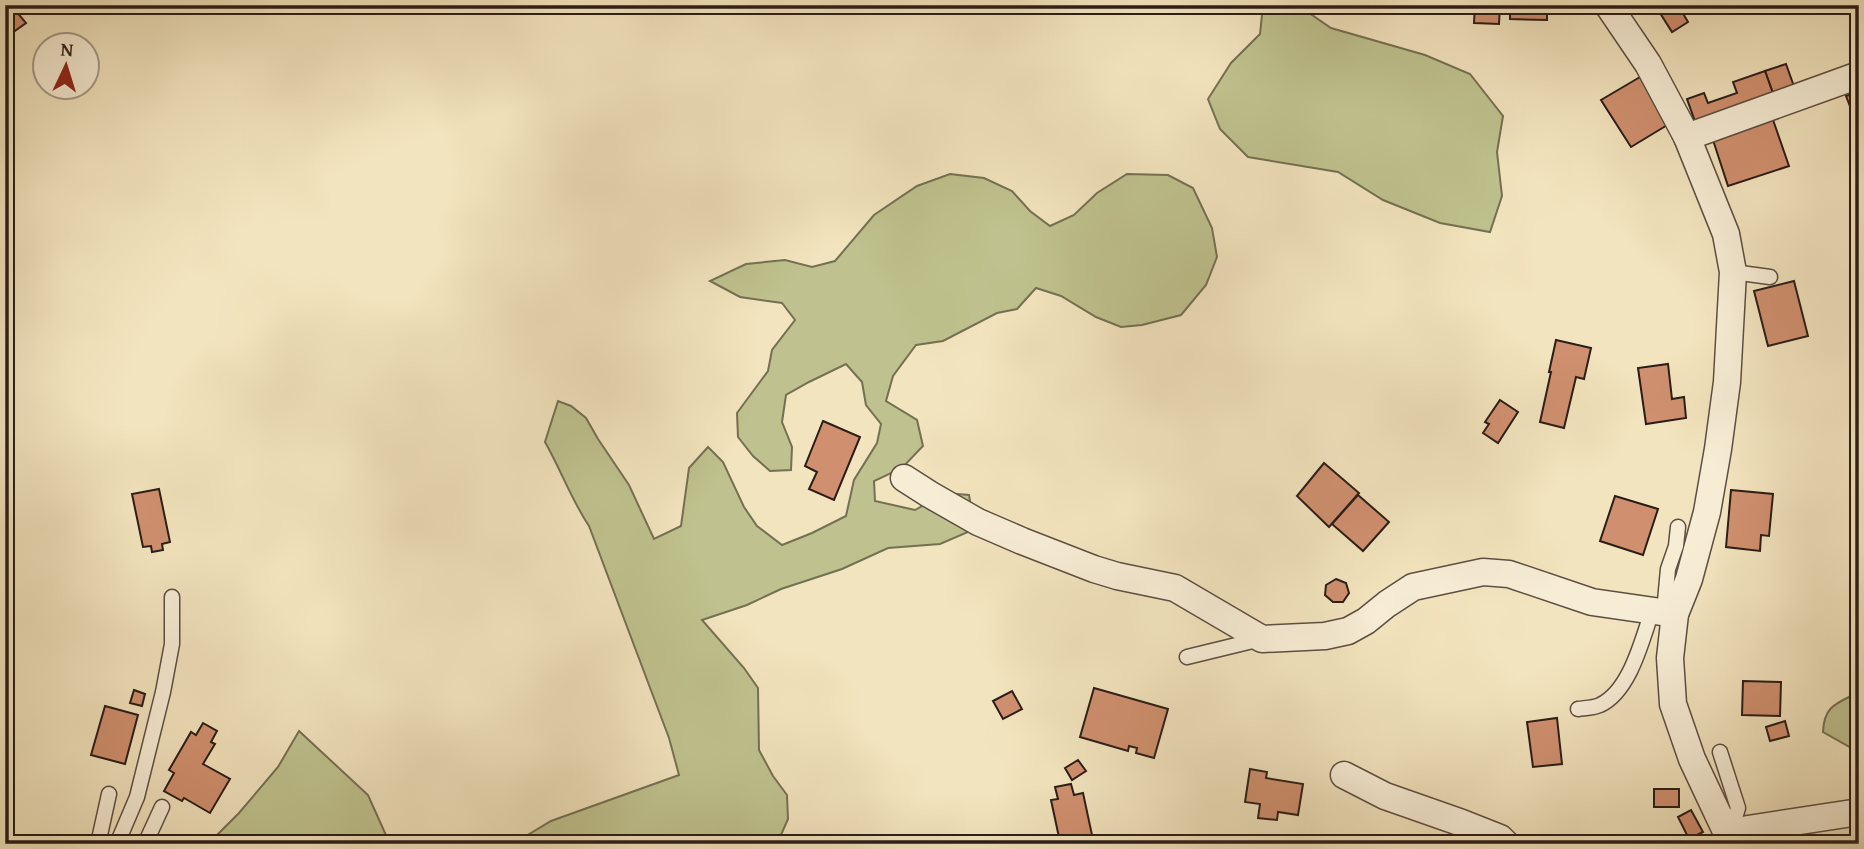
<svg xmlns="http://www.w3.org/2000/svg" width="1864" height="849" viewBox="0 0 1864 849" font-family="'Gentium Book Plus',serif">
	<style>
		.green { fill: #bfc28e; stroke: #747053; stroke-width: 2 }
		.building { fill: #d0906f; stroke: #2a1d18; stroke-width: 2 }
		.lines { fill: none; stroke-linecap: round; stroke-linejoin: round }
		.lane-casing { stroke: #5c4f42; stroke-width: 17 }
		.street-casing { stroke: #5c4f42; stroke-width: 29 }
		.lane { stroke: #f7edd5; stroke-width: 14 }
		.street { stroke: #f7edd5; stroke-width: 26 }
	</style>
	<rect width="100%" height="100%" fill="#f2e4be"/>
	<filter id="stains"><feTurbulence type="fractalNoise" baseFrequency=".00286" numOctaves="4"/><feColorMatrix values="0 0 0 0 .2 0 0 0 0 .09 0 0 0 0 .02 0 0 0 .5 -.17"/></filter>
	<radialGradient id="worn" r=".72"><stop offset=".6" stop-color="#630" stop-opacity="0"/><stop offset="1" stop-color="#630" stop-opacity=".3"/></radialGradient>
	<g class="green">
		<path d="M1263,5H1300L1302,8L1331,28L1425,55L1470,74L1503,116L1497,152L1502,196L1490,232L1440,223L1383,200L1338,172L1248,157L1220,129L1208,99L1231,63L1260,34Z"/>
		<path d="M950,174L984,178L1012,191L1030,211L1050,226L1074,215L1097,193L1127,174L1168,175L1193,188L1212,228L1217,257L1206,285L1181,315L1142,325L1121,327L1096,317L1061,296L1036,288L1017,309L997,313L943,341L916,345L893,376L886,401L917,420L923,446L902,468L874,481L875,501L915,510L945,493L969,495L975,529L940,544L888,548L842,569L781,589L747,605L702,620L744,668L758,688L759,750L773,776L787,795L788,819L777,844H526V836L551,821L679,775L669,738L589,526C571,499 561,470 545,442L558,401L571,406L586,418L598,439L629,485L654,539L681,526L689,468L708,447L723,462L744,507L757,526L782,545L812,533L846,516L854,480L877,443L881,424L866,405L862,382L846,364L809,382L786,395L782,422L792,447L791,470L770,471L753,456L738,437L737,413L768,371L772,350L795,320L782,303L740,297L710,281L746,264L785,260L812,267L835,261L874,215L917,186Z"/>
		<path d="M1855,694H1859V751L1855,750L1823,732C1824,707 1835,704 1855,694Z"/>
		<path d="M299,731L368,795L390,844H208L239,813L278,767Z"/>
	</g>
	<g class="building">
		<path d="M5,5H11L26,23L5,38Z"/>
		<path d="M1475,5H1500L1499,24L1474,23Z"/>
		<path d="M1510,5H1547V20L1510,19Z"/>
		<path d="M1655,5H1678L1688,22L1672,32Z"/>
		<path d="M1786,64L1796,92L1775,99L1765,71Z"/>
		<path d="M1765,71L1775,99L1697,127L1687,99L1704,93L1708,103L1737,93L1733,82Z"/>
		<path d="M1640,77L1669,124L1631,147L1601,100Z"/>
		<path d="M1859,92V127H1858L1846,96Z"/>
		<path d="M1772,117L1789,166L1728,186L1712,137Z"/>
		<path d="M1794,281L1808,336L1768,346L1754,291Z"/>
		<path d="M1556,340L1591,348L1584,379L1576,377L1564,428L1540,422L1551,372H1549Z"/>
		<path d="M1668,364L1672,399L1684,397L1686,418L1646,424L1638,368Z"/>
		<path d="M1500,400L1518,412L1498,443L1483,433L1489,424L1485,422Z"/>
		<path d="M823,421L860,437L834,500L809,489L817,472L805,466Z"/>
		<path d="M1324,463L1359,493L1329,527L1297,496Z"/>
		<path d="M159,489L170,542L162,544L163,550L152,552L151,546L143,547L132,494Z"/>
		<path d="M1731,490L1773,494L1769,536L1761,535L1760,551L1726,547Z"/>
		<path d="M1358,495L1389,522L1363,551L1332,524Z"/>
		<path d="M1615,496L1658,509L1643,555L1600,541Z"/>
		<path d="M1336,579L1346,583L1349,593L1343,602H1333L1325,595L1326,585Z"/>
		<path d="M1743,681L1781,682L1780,716L1742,715Z"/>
		<path d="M1094,688L1168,709L1154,758L1136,753L1137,748L1129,746L1128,751L1080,737Z"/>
		<path d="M134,690L145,694L142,706L130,703Z"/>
		<path d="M1012,691L1022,709L1003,719L993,701Z"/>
		<path d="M105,706L138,715L125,764L91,755Z"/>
		<path d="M1557,718L1562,764L1533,767L1527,722Z"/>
		<path d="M1785,721L1789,736L1770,741L1766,727Z"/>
		<path d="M203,723L217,731L211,742L215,744L203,764L230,779L210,813L184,798L182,801L164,791L174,773L169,770L191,732L196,735Z"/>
		<path d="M1078,760L1086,771L1072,780L1065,768Z"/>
		<path d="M1250,769L1267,772L1266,778L1303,784L1298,815L1278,812L1277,820L1258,818L1260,804L1245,802Z"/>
		<path d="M1071,784L1074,795L1083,793L1092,835L1060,842L1051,800L1058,799L1055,787Z"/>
		<rect x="1654" y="789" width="25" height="18"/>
		<path d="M1691,810L1703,832L1689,839L1678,817Z"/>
	</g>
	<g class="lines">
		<g class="lane-casing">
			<g id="lane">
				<path d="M1733,272L1770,277"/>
				<path d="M1664,612L1668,569L1676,546L1678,527"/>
				<path d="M1187,657L1261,639"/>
				<path d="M1578,709C1585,708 1594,708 1600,705C1630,691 1642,640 1652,611"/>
				<path d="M1720,752L1738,808L1735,818L1725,826"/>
				<path d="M98,844L109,794"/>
				<path d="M117,844L137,797L163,692L172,644V597"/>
				<path d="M145,844L162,807"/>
			</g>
		</g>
		<g class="street-casing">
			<g id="street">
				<path d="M1608,5L1648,64L1687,137L1726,234L1733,272L1727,382L1718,449L1707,512L1689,579L1675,614L1670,658L1673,704L1692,759L1732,844"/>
				<path d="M1687,137L1859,75"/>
				<path d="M904,478L929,494L978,522L1022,541L1094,569L1117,576L1175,588L1262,639L1325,636L1348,631L1366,621L1387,604L1413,587L1483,572L1509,574L1592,602L1675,614"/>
				<path d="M1344,775L1385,796L1462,823L1500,838L1506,844"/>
				<path d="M1729,836L1748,829L1859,812"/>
			</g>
		</g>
		<use href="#lane" class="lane"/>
		<use href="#street" class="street"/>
	</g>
	<rect width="1864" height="849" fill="none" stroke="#f2e4be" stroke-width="28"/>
	<rect x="7" y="7" width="1850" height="835" fill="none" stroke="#2a1d18" stroke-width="3.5"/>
	<rect x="14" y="14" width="1836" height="821" fill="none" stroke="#2a1d18" stroke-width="2"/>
	<g transform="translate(66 66) rotate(4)"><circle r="33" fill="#f7edd5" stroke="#a59a89" stroke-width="2"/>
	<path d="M0-5L12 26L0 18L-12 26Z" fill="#8f2418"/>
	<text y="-10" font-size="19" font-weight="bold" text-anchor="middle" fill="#2a1d18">N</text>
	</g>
	<rect width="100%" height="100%" filter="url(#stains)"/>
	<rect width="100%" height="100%" fill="url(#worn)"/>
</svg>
